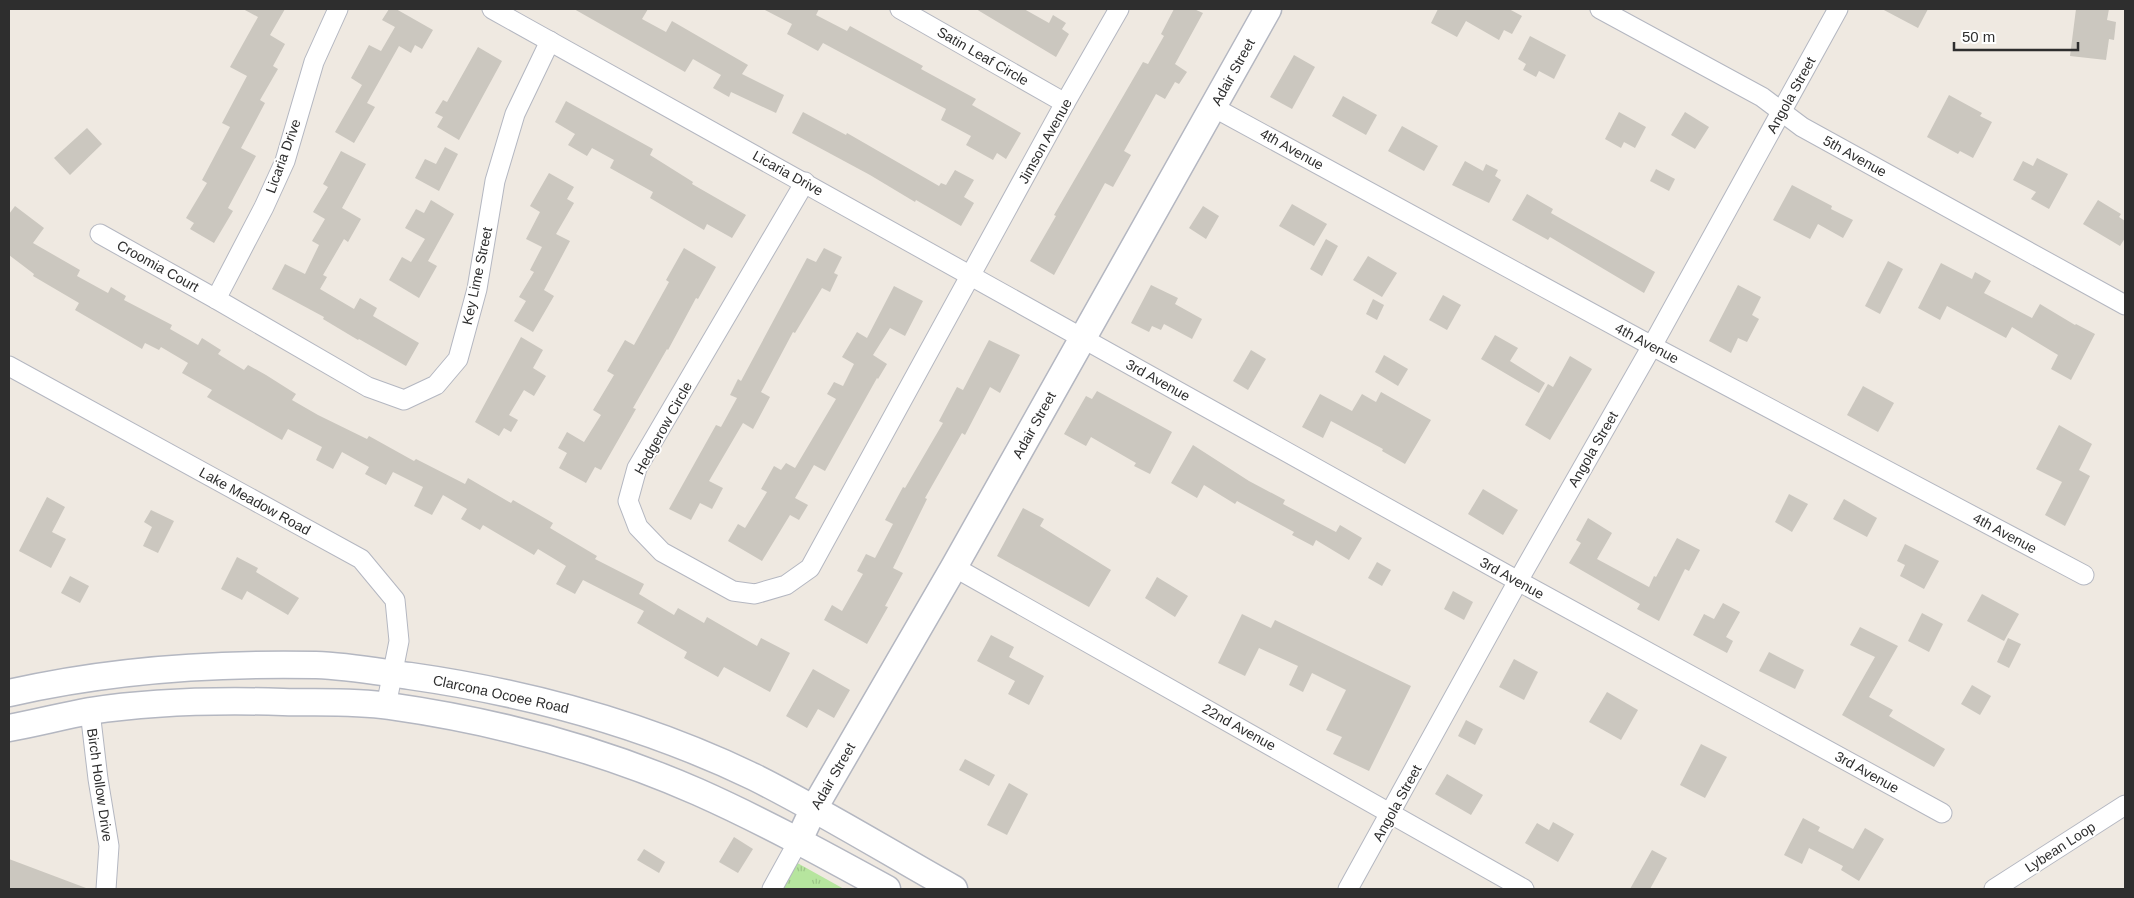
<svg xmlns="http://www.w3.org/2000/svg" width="2134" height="898" viewBox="0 0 2134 898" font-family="Helvetica,sans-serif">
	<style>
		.grass { fill: url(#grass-tufts) }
		.building { fill: #cbc7bf }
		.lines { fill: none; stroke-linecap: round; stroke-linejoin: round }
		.street-casing { stroke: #b4b7c1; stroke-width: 21 }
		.secondary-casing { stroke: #b4b7c1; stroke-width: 29 }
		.street { stroke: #fff; stroke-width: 19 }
		.secondary { stroke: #fff; stroke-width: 26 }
		.labels { text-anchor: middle; stroke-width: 4; stroke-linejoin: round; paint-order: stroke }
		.street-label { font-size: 14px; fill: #2e2e2e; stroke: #fff }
	</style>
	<defs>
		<pattern id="grass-tufts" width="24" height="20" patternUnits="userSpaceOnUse" patternTransform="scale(1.25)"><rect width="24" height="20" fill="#b6e59e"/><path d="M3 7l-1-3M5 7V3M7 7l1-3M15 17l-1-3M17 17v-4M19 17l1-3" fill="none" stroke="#9dc588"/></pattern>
	</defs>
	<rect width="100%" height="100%" fill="#efe9e1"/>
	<path class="grass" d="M792,860L844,889H776Z"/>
	<g class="building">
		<path d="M243,9H285L270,35L285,44L273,66L278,69L260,100L265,103L241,148L256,156L228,208L233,211L214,243L190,229L194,223L186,218L207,183L202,180L230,127L222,123L247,76L230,67L258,17Z"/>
		<path d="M389,9H396L433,30L422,49L415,45L411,53L399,46L367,103L375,107L354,143L335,132L362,85L351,78L369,45L381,51L395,27L382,20Z"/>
		<path d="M574,9H648L642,19L666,32L672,21L748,65L742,74L784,95L776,113L731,92L729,97L713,88L721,75L693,59L685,72Z"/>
		<path d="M763,9H819L816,15L847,31L850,26L923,66L921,69L976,99L972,105L1021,133L1006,159L997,153L993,160L966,145L971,136L941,120L946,109L823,43L818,51L787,34L792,24Z"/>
		<path d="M976,9H1024L1049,23L1053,15L1066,23L1062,29L1069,34L1056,57Z"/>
		<path d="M1174,9H1194L1203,13L1175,64L1187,72L1179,84L1175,82L1165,99L1156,94L1124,151L1131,155L1113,187L1105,183L1054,275L1030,261L1056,216L1054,215L1143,62L1148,64L1164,36L1161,34Z"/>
		<path d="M1438,9H1509L1522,16L1512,34L1504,30L1499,40L1466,21L1457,37L1431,23Z"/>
		<path d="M1882,9H1928L1918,28Z"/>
		<path d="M2076,9H2109L2107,20L2116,22L2114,40L2109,39L2106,60L2070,56Z"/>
		<path d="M1530,36L1566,55L1554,79L1539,71L1536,77L1523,70L1526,64L1518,59Z"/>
		<path d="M478,47L502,61L459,140L437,127L443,117L435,113L443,100L447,102Z"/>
		<path d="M1294,55L1315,67L1292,109L1270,97Z"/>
		<path d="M1949,95L1982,113L1980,116L1992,122L1973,158L1960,151L1958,154L1927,137Z"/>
		<path d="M1343,96L1377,115L1366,135L1332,116Z"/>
		<path d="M566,101L653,149L650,155L693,182L692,184L746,215L732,238L707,224L704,230L650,198L653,192L610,168L614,160L592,148L587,156L568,145L575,134L555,122Z"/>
		<path d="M803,112L846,135L847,133L939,186L941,183L946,185L955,170L974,180L964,197L974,203L961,226L916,200L915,202L870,175L792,133Z"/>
		<path d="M1619,112L1646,127L1635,148L1624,142L1621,148L1605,139Z"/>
		<path d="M1685,112L1709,127L1695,149L1671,135Z"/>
		<path d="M1402,126L1438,146L1424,171L1388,151Z"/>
		<path d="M87,128L102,144L70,175L54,158Z"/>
		<path d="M445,147L458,154L439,191L415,178L425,159L436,164Z"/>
		<path d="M341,151L366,164L342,208L361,219L348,242L344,239L323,275L327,277L320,289L354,309L360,298L377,308L373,316L419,343L406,366L359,339L358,340L323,319L324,317L272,289L285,264L305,274L319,245L312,241L325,219L313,212L328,187L323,184Z"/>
		<path d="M2037,158L2068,174L2049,209L2031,199L2036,192L2013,180L2023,161L2033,166Z"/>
		<path d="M1465,161L1483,171L1486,164L1498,170L1495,176L1501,180L1489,203L1452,185Z"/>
		<path d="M1656,169L1675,179L1669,191L1650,181Z"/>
		<path d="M549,173L574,187L567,199L574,203L556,234L570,241L544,290L554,296L533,332L514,321L526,301L519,297L534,272L530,270L542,247L526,239L540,212L530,206Z"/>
		<path d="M1792,185L1832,206L1831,209L1853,220L1843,238L1818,224L1810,239L1773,220Z"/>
		<path d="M1527,194L1553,209L1551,213L1655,272L1644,293L1550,237L1548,240L1512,220Z"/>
		<path d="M431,200L454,214L428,261L437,266L419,298L389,280L402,257L411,262L425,239L405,228L416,209L424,213Z"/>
		<path d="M2098,200L2121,214L2119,217L2125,221V238L2120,246L2083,224Z"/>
		<path d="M1292,204L1327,224L1314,246L1279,226Z"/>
		<path d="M15,206L44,228L33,243L80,270L77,276L108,293L111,287L126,296L124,300L172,325L170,329L198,345L202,338L221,350L218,354L244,370L248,365L266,375L296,394L292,400L318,415L367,439L369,436L414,461L416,459L465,484L468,478L511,503L513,500L553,523L550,528L597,556L595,559L644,584L639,594L674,615L678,608L704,623L707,617L757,646L761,638L790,653L770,692L724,667L718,677L684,658L687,652L637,623L644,611L583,580L575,594L556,584L566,566L538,549L534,555L483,525L480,530L461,519L467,509L443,495L432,515L414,506L423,487L393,472L386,485L365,474L369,467L342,452L333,469L316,460L322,447L288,429L282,440L207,397L212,390L182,373L188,363L161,347L159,350L145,343L142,349L75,310L79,303L33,276L34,274L9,255V214Z"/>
		<path d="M1203,206L1219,216L1206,239L1189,228Z"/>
		<path d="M1326,239L1338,246L1322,276L1310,269Z"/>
		<path d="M684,248L716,267L698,299L696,298L668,350L667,349L633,408L636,409L601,470L595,467L586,483L559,468L567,453L558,448L567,432L584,442L601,415L593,410L614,375L607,371L625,340L634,345L669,282L666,280Z"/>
		<path d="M824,248L842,257L834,273L838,275L830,292L822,288L795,333L793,332L761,392L770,397L753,429L743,423L709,481L723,488L712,509L700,503L691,520L669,509L716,425L721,427L737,398L730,395L738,379L741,381L807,258L816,262Z"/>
		<path d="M1368,256L1397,273L1382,297L1353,280Z"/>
		<path d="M1888,261L1903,269L1880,314L1865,306Z"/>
		<path d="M1941,263L1972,279L1975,272L1991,281L1984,293L2032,318L2040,304L2075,325L2076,324L2095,334L2071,380L2051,369L2058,355L2012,327L2006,338L1947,306L1940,320L1918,308Z"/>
		<path d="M1151,285L1178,298L1175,304L1202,319L1192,339L1164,324L1161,330L1152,326L1149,332L1131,323Z"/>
		<path d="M1738,285L1761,297L1752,315L1759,319L1747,342L1738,338L1731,353L1709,341Z"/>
		<path d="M894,286L923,301L905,336L890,328L873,355L887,364L878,379L877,378L825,471L814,465L795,498L808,505L799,520L790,515L762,561L728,541L738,524L745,528L767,492L761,489L774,466L781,470L786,463L795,468L836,399L827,394L834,382L843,386L854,364L842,357L857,332L867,338Z"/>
		<path d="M1443,295L1461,305L1447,330L1429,320Z"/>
		<path d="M1373,299L1384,305L1377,320L1366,314Z"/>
		<path d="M1495,335L1518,348L1510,361L1545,383L1539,393L1481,359Z"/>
		<path d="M521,337L543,350L533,368L546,376L534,396L524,390L509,415L518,420L511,432L504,428L499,436L475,422Z"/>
		<path d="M989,340L1020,355L1000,393L990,387L965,435L962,433L925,498L927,499L893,568L903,573L885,606L888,607L867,644L824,620L832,605L842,611L863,574L857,571L866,554L875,558L893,524L885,520L903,487L905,488L943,423L939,421L957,387L963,390Z"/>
		<path d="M1251,350L1266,359L1248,390L1233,381Z"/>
		<path d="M1384,355L1408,369L1398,386L1375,372Z"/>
		<path d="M1570,356L1592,369L1550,440L1525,425L1548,384L1553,387Z"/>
		<path d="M1863,386L1894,403L1878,432L1847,415Z"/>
		<path d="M1097,391L1172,432L1150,474L1134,466L1136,463L1091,437L1086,446L1064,434L1086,396L1092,399Z"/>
		<path d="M1381,392L1431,420L1405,464L1382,451L1383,449L1331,421L1323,438L1302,427L1320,394L1352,411L1362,394L1376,402Z"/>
		<path d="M2059,425L2092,444L2079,470L2090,476L2065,526L2045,515L2062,482L2036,469Z"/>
		<path d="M1193,445L1249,481L1285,500L1283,504L1336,532L1340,525L1362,538L1349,560L1316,540L1313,546L1292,535L1294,532L1237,501L1235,504L1204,485L1197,498L1171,483Z"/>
		<path d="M1483,489L1518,510L1503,535L1468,514Z"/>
		<path d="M1789,494L1808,504L1792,532L1775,522Z"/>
		<path d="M47,497L65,507L52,532L66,539L51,568L19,551Z"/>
		<path d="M1844,499L1877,518L1867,537L1833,519Z"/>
		<path d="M1023,508L1044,519L1040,526L1111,570L1089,607L997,556Z"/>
		<path d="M151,510L174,521L158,553L143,546L152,527L144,522Z"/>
		<path d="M1588,518L1612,533L1597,559L1649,587L1654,576L1656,577L1677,538L1700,550L1689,571L1685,569L1659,621L1637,609L1640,604L1569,563L1581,543L1576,540Z"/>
		<path d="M1905,544L1939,561L1924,589L1900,576L1905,565L1897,561Z"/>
		<path d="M237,557L258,568L256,572L299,598L288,615L247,591L242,600L221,589Z"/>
		<path d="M1377,562L1391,570L1382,586L1368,578Z"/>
		<path d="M70,576L89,586L80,603L61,593Z"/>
		<path d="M1157,577L1188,596L1175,617L1145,598Z"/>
		<path d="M1453,591L1473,602L1464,620L1444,609Z"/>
		<path d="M1982,594L2019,614L2004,641L1967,621Z"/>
		<path d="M1723,603L1740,612L1726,637L1733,641L1727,653L1693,635L1704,614L1714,619Z"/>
		<path d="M1922,613L1943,624L1929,652L1908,641Z"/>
		<path d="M1242,614L1271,628L1275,620L1411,686L1369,771L1333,754L1342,737L1326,730L1346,690L1312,673L1303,692L1289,685L1298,666L1259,648L1245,676L1218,663Z"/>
		<path d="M1860,627L1898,646L1869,697L1893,710L1889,716L1945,749L1934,767L1842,715L1875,657L1850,645Z"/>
		<path d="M991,635L1014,647L1009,657L1044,676L1029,705L1008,694L1015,681L977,661Z"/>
		<path d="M2008,638L2021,644L2009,668L1997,662Z"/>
		<path d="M1769,652L1804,670L1795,689L1759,671Z"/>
		<path d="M1514,659L1538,672L1524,700L1499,687Z"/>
		<path d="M813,669L850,690L834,718L818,709L807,728L786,716Z"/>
		<path d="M1972,685L1991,696L1980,715L1961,704Z"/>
		<path d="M1607,692L1638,710L1621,740L1589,722Z"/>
		<path d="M1466,720L1483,729L1475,745L1458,736Z"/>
		<path d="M1701,744L1727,757L1705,798L1680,785Z"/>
		<path d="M965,759L995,775L989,786L959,770Z"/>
		<path d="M1447,774L1483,795L1471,815L1435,794Z"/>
		<path d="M1009,783L1028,794L1007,835L987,825Z"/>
		<path d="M1803,818L1820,827L1818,831L1853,849L1865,828L1884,839L1859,881L1841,870L1843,866L1809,848L1802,864L1784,855Z"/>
		<path d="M1553,822L1574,834L1558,862L1525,843L1537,823L1549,830Z"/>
		<path d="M734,837L753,849L738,873L719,862Z"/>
		<path d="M644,849L665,862L659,873L637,860Z"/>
		<path d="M1652,850L1667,858L1650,889H1630Z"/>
		<path d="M9,859L86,888V889H9Z"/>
	</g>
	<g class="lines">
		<g class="street-casing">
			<g id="street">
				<path d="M492,9L1518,581L1942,813"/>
				<path d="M900,9L1065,103"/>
				<path d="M1600,9L1762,97L1802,127L2125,305"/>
				<path d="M1213,107L1652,346L2084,575"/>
				<path d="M805,182L637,468L628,501L638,527L662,552L733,591L755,594L786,585L810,568L1065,103L1119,9"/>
				<path d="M100,234L216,299L368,387L404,400L436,385L458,359L477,289L495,181L515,114L550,41"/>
				<path d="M216,299L264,207L285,161L314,62L338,9"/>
				<path d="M9,366L361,559L395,600L399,641L386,706"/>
				<path d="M954,567L1524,889"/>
				<path d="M90,711L98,779L109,846L106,889"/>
				<path d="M772,889L799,840"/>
				<path d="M1348,889L1518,581L1652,346L1838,9"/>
				<path d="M1994,889L2125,805"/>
			</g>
		</g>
		<g class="secondary-casing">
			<g id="secondary">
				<path d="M9,693C109,670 213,663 316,665C347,666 380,672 410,676C529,693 646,725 754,777C822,811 888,852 954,889"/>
				<path d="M9,728C36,723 63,716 90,711C154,701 219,700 283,702C318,703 354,701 389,706C495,721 600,749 698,792C763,821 825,855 887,889"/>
				<path d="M799,840L813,810L954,567L1268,9"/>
			</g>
		</g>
		<use href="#street" class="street"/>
		<use href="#secondary" class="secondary"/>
	</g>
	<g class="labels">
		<g class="street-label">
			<text transform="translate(983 56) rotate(30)" y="5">Satin Leaf Circle</text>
			<text transform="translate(1233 72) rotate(-61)" y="5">Adair Street</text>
			<text transform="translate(1791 95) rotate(-61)" y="5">Angola Street</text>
			<text transform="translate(1045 141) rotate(-61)" y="5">Jimson Avenue</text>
			<text transform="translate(1292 149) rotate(29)" y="5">4th Avenue</text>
			<text transform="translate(283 156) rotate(-70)" y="5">Licaria Drive</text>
			<text transform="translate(1855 156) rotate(29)" y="5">5th Avenue</text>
			<text transform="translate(788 173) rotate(29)" y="5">Licaria Drive</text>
			<text transform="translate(158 266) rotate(29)" y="5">Croomia Court</text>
			<text transform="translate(477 276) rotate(-78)" y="5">Key Lime Street</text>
			<text transform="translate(1647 343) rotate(28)" y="5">4th Avenue</text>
			<text transform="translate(1158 380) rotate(29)" y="5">3rd Avenue</text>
			<text transform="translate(1034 425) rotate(-61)" y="5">Adair Street</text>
			<text transform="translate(663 428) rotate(-61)" y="5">Hedgerow Circle</text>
			<text transform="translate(1593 449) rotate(-60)" y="5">Angola Street</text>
			<text transform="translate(255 501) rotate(29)" y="5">Lake Meadow Road</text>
			<text transform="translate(2005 533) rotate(28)" y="5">4th Avenue</text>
			<text transform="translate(1512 578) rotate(29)" y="5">3rd Avenue</text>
			<text transform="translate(501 694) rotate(12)" y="5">Clarcona Ocoee Road</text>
			<text transform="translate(1239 727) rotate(29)" y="5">22nd Avenue</text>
			<text transform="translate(1867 772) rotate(29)" y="5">3rd Avenue</text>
			<text transform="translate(833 776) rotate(-60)" y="5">Adair Street</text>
			<text transform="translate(100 785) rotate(82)" y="5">Birch Hollow Drive</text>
			<text transform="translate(1397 803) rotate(-61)" y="5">Angola Street</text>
			<text transform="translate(2060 847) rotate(-33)" y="5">Lybean Loop</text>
		</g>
	</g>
	<rect width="2134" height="898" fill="none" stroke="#2e2e2e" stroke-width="20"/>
	<path d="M1954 42v8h124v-8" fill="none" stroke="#2e2e2e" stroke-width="2.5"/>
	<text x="1962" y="42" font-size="15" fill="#2e2e2e" stroke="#ffffff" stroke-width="4" paint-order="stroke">50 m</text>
</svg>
